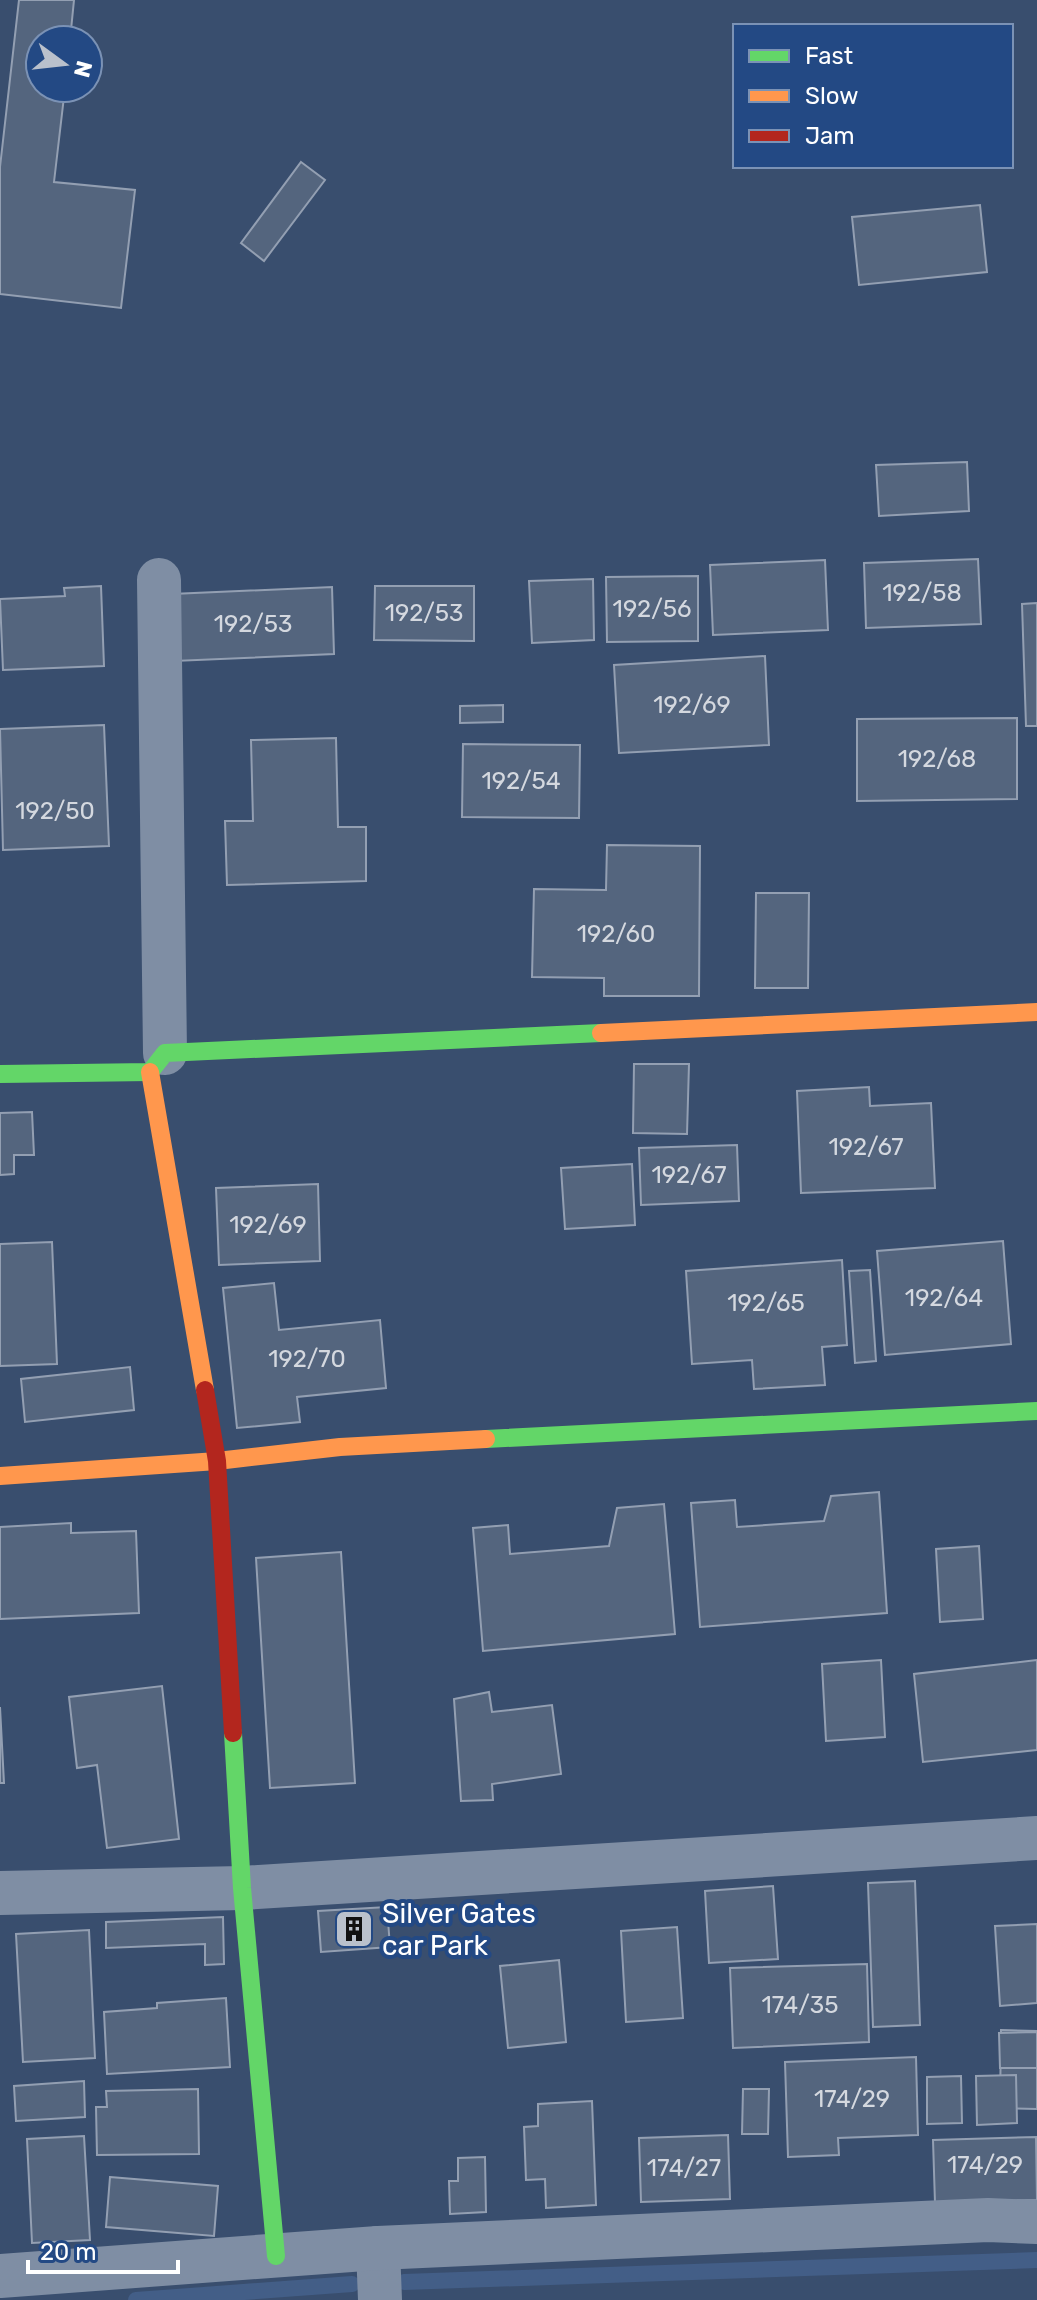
<svg xmlns="http://www.w3.org/2000/svg" width="1037" height="2300" viewBox="0 0 1037 2300" font-family="Rubik,sans-serif">
	<style>
		.lines { fill: none; stroke-linecap: round; stroke-linejoin: round }
		.stream { stroke: #435e87; stroke-width: 16 }
		.building { fill: #54657e; stroke: #939fb2; stroke-width: 2 }
		.street { stroke: #7f8ea4; stroke-width: 44 }
		.fast { stroke: #63d668; stroke-width: 18 }
		.slow { stroke: #ff974d; stroke-width: 18 }
		.jam { stroke: #b3261e; stroke-width: 18 }
		.labels { text-anchor: middle; stroke-width: 8; stroke-linejoin: round; paint-order: stroke }
		.number-label { font-size: 24px; fill: #d4d8df }
		.poi-label { font-size: 28px; fill: #fff; stroke: #234984; text-anchor: start }
	</style>
	<rect width="100%" height="100%" fill="#394e6e"/>
	<g class="lines">
		<g class="stream">
			<path d="M404,2282L1037,2260"/>
			<path d="M136,2300L352,2284"/>
		</g>
	</g>
	<g class="building">
		<path d="M19,0H74L70,40H40V88H65L54,182L135,190L121,308L0,294V167Z"/>
		<path d="M301,162L325,180L264,261L241,243Z"/>
		<path d="M980,205L987,272L859,285L852,217Z"/>
		<path d="M967,462L969,511L879,516L876,465Z"/>
		<path d="M978,559L981,624L866,628L864,563Z"/>
		<path d="M825,560L828,630L713,635L710,565Z"/>
		<path d="M698,576V641L607,642L606,577Z"/>
		<path d="M593,579L594,640L532,643L529,581Z"/>
		<path d="M101,586L104,666L3,670L0,599L65,596L64,588Z"/>
		<path d="M375,586H474V641L374,640Z"/>
		<path d="M332,587L334,654L174,661L172,594Z"/>
		<path d="M1037,603V726H1026L1022,604Z"/>
		<path d="M765,656L769,745L619,753L614,665Z"/>
		<path d="M503,705V722L460,723V706Z"/>
		<path d="M1017,718V799L857,801V719Z"/>
		<path d="M104,725L109,846L3,850L0,729Z"/>
		<path d="M336,738L338,827H366V881L227,885L225,821H253L251,740Z"/>
		<path d="M463,744L580,745L579,818L462,817Z"/>
		<path d="M607,845L700,846L699,996H604V978L532,977L534,889L606,890Z"/>
		<path d="M756,893H809L808,988H755Z"/>
		<path d="M634,1064H689L687,1134L633,1133Z"/>
		<path d="M869,1087L870,1106L931,1103L935,1188L801,1193L797,1091Z"/>
		<path d="M32,1112L34,1155H14V1174L0,1175V1113Z"/>
		<path d="M737,1145L739,1201L641,1205L639,1148Z"/>
		<path d="M632,1164L635,1225L565,1229L561,1168Z"/>
		<path d="M318,1184L320,1261L219,1265L216,1188Z"/>
		<path d="M1003,1241L1011,1344L885,1355L877,1251Z"/>
		<path d="M52,1242L57,1364L0,1366V1244Z"/>
		<path d="M842,1260L847,1345L822,1347L825,1385L754,1389L752,1360L692,1364L686,1271Z"/>
		<path d="M870,1270L876,1361L855,1363L849,1271Z"/>
		<path d="M274,1283L279,1330L380,1320L386,1388L297,1397L300,1422L237,1428L223,1288Z"/>
		<path d="M130,1367L134,1410L25,1422L21,1379Z"/>
		<path d="M879,1492L887,1613L700,1627L691,1503L735,1500L737,1527L824,1521L831,1496Z"/>
		<path d="M664,1504L675,1634L483,1651L473,1528L508,1525L510,1554L609,1546L617,1508Z"/>
		<path d="M71,1523V1533L136,1531L139,1613L0,1619V1527Z"/>
		<path d="M979,1546L983,1619L940,1622L936,1549Z"/>
		<path d="M341,1552L355,1783L270,1788L256,1558Z"/>
		<path d="M881,1660L885,1737L826,1741L822,1664Z"/>
		<path d="M1037,1660V1750L923,1762L914,1674Z"/>
		<path d="M162,1686L179,1839L107,1848L97,1765L77,1768L69,1697Z"/>
		<path d="M489,1692L492,1712L552,1705L561,1774L492,1784L493,1800L461,1801L454,1699Z"/>
		<path d="M0,1707L4,1783H0Z"/>
		<path d="M915,1881L920,2025L873,2027L868,1883Z"/>
		<path d="M773,1886L778,1959L709,1963L705,1891Z"/>
		<path d="M387,1907L390,1947L321,1952L318,1911Z"/>
		<path d="M223,1917L224,1964L205,1965V1944L106,1948V1922Z"/>
		<path d="M1037,1924V2003L1000,2006L995,1926Z"/>
		<path d="M677,1927L683,2018L626,2022L621,1931Z"/>
		<path d="M89,1930L95,2058L23,2062L16,1934Z"/>
		<path d="M559,1960L566,2042L508,2048L500,1966Z"/>
		<path d="M867,1964L869,2042L733,2048L730,1968Z"/>
		<path d="M226,1998L230,2067L107,2074L104,2012L157,2008V2003Z"/>
		<path d="M1001,2030L1037,2031V2109L1000,2108Z"/>
		<path d="M1037,2032V2068H1000L999,2033Z"/>
		<path d="M916,2057L918,2135L838,2138L839,2155L788,2157L785,2062Z"/>
		<path d="M1016,2075L1017,2123L977,2125L976,2076Z"/>
		<path d="M961,2076L962,2123L927,2124V2077Z"/>
		<path d="M84,2081L85,2117L16,2121L14,2086Z"/>
		<path d="M198,2089L199,2154L97,2155L96,2107H107L106,2091Z"/>
		<path d="M743,2089H769L768,2134H742Z"/>
		<path d="M592,2101L596,2205L546,2208L545,2179L526,2180L524,2127L538,2126V2104Z"/>
		<path d="M728,2135L730,2199L641,2202L639,2138Z"/>
		<path d="M84,2136L90,2240L32,2243L27,2139Z"/>
		<path d="M1036,2137L1037,2200L935,2203L933,2140Z"/>
		<path d="M485,2157L486,2212L450,2214L449,2181H458V2158Z"/>
		<path d="M110,2177L218,2186L214,2236L106,2227Z"/>
	</g>
	<g class="lines">
		<g class="street">
			<path d="M159,580L165,1053"/>
			<path d="M0,1893L242,1888L1037,1838"/>
			<path d="M378,2248L380,2300"/>
			<path d="M0,2276L378,2248L988,2220L1037,2222"/>
		</g>
		<g class="fast">
			<path d="M0,1074L150,1072L165,1053L601,1033"/>
			<path d="M486,1439L1037,1411"/>
			<path d="M233,1733L242,1888L276,2256"/>
		</g>
		<g class="slow">
			<path d="M601,1033L1037,1012"/>
			<path d="M150,1072L205,1390"/>
			<path d="M0,1476L217,1461L340,1447L486,1439"/>
		</g>
		<path class="jam" d="M205,1390L217,1461L233,1733"/>
	</g>
	<defs>
		<g id="building-square" transform="scale(2)"><rect x="-9" y="-9" width="18" height="18" rx="4" fill="#bac1cc" stroke="#234984"/><path d="M-4-6H4V6H1V3H-1V6H-4ZM-2.5-4.3h1.7v1.8h-1.7ZM.8-4.3h1.7v1.8H.8ZM-2.5-1h1.7V.8h-1.7ZM.8-1h1.7V.8H.8Z" fill="#111"/></g>
	</defs>
	<g fill-rule="evenodd">
		<use href="#building-square" x="354" y="1929"/>
	</g>
	<g class="labels">
		<g class="number-label">
			<text x="922" y="601">192/58</text>
			<text x="652" y="617">192/56</text>
			<text x="424" y="621">192/53</text>
			<text x="253" y="632">192/53</text>
			<text x="692" y="713">192/69</text>
			<text x="937" y="767">192/68</text>
			<text x="521" y="789">192/54</text>
			<text x="55" y="819">192/50</text>
			<text x="616" y="942">192/60</text>
			<text x="866" y="1155">192/67</text>
			<text x="689" y="1183">192/67</text>
			<text x="268" y="1233">192/69</text>
			<text x="944" y="1306">192/64</text>
			<text x="766" y="1311">192/65</text>
			<text x="307" y="1367">192/70</text>
			<text x="800" y="2013">174/35</text>
			<text x="852" y="2107">174/29</text>
			<text x="985" y="2173">174/29</text>
			<text x="684" y="2176">174/27</text>
		</g>
		<g class="poi-label">
			<text x="382" y="1923">Silver Gates<tspan x="382" dy="32">car Park</tspan></text>
		</g>
	</g>
	<rect x="733" y="24" width="280" height="144" fill="#234984" stroke="#7b92b5" stroke-width="2"/>
	<rect x="749" y="50" width="40" height="12" fill="#63d668" stroke="#7b92b5" stroke-width="2"/>
	<text x="805" y="64" font-size="24" fill="#ffffff">Fast</text>
	<rect x="749" y="90" width="40" height="12" fill="#ff974d" stroke="#7b92b5" stroke-width="2"/>
	<text x="805" y="104" font-size="24" fill="#ffffff">Slow</text>
	<rect x="749" y="130" width="40" height="12" fill="#b3261e" stroke="#7b92b5" stroke-width="2"/>
	<text x="805" y="144" font-size="24" fill="#ffffff">Jam</text>
	<g transform="translate(64 64) rotate(105)"><circle r="38" fill="#234984" stroke="#7b92b5" stroke-width="2"/>
	<path d="M0-6L14 30L0 20L-14 30Z" fill="#bac1cc"/>
	<text y="-12" font-size="22" font-weight="bold" text-anchor="middle" fill="#ffffff">N</text>
	</g>
	<path d="M28 2260v12h150v-12" fill="none" stroke="#ffffff" stroke-width="4"/>
	<text x="40" y="2260" font-size="24" fill="#ffffff" stroke="#234984" stroke-width="6" paint-order="stroke">20 m</text>
</svg>
